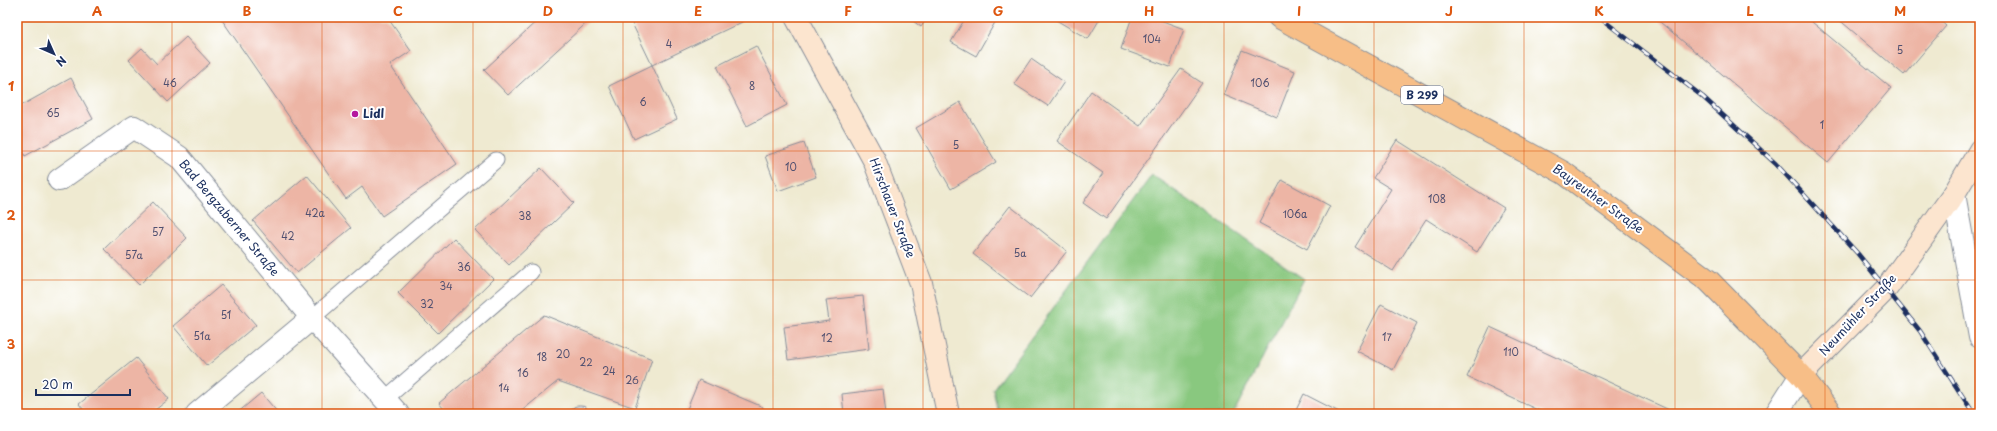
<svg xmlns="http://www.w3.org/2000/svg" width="1997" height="431" viewBox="0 0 1997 431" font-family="'Playpen Sans',sans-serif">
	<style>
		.green { fill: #89c87f; stroke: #527c6e }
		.building { fill: #edb5a5 }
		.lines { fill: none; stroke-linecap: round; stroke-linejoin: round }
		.lane-casing { stroke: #858c98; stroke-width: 17 }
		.street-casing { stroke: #858c98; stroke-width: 24 }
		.secondary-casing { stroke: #858c98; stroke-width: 24 }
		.primary-casing { stroke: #858c98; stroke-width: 24 }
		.lane { stroke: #fff; stroke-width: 15 }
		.street { stroke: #fff; stroke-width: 22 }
		.secondary { stroke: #fce5cf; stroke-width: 22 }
		.primary { stroke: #f7be87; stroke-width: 22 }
		.rail-casing { stroke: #1b2f5e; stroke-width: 4.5 }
		.rail { stroke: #fff; stroke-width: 3; stroke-dasharray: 9; stroke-linecap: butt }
		.grid { fill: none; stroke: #de5710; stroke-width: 1; stroke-opacity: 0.55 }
		.poi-dot { fill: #b5179e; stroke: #fff; stroke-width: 1.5 }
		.labels { text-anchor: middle; stroke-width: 4; stroke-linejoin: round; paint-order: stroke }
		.number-label { font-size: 10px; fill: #505070 }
		.shield { fill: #fff; stroke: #5f6d8e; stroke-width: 1 }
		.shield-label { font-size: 11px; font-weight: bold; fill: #1b2f5e }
		.poi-label { font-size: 12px; font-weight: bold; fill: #1b2f5e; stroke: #fff; text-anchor: start }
		.street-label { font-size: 12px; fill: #1b2f5e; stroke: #fff }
		.neatline { fill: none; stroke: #de5710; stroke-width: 1.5 }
		.grid-label { font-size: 13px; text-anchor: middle; font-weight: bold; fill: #de5710 }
	</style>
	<rect width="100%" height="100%" fill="#fff"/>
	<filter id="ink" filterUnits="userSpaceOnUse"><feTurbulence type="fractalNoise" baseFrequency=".025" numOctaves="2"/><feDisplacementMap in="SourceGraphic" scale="8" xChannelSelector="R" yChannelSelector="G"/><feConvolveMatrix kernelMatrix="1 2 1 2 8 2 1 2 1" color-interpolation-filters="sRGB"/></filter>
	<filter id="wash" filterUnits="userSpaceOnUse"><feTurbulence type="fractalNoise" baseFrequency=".012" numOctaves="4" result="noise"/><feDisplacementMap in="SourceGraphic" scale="16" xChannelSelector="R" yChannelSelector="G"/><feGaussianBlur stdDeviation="0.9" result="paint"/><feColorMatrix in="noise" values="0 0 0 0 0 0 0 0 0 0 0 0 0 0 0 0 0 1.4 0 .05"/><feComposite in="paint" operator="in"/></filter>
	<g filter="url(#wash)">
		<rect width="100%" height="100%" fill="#efead1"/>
		<path class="green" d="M1152,175L1304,279L1233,414H998L993,389Z"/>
		<g id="blocks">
			<g class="building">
				<path d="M220,17H387L411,51L390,65L457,164L382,216L362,187L346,199Z"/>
				<path d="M541,17H593L508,95L484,70Z"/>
				<path d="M629,17H739L742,22L652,65L677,119L634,139L609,86L652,65Z"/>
				<path d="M908,17H928L921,27Z"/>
				<path d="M966,17H998L976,56L951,42Z"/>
				<path d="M1051,17H1101L1088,39Z"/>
				<path d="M1132,17H1152L1184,29L1170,67L1121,49Z"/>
				<path d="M1654,17H1806L1891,88L1828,163Z"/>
				<path d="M1836,17H1936L1946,26L1904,75Z"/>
				<path d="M186,37L210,63L168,102L129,60L142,48L157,64Z"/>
				<path d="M756,46L787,105L747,126L717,66Z"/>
				<path d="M1242,50L1295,71L1277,117L1224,95Z"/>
				<path d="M1031,59L1064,82L1048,106L1014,84Z"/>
				<path d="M1181,69L1202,83L1106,219L1083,203L1103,173L1057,141L1091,91L1140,126Z"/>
				<path d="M71,78L93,119L25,156L17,141V108Z"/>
				<path d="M960,102L996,162L951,189L916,128Z"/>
				<path d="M1397,140L1504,208L1477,252L1426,219L1393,271L1355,247L1391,189L1373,178Z"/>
				<path d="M804,143L816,177L778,191L765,156Z"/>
				<path d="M541,168L574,203L509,265L475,230Z"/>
				<path d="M307,175L351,228L297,273L253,221Z"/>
				<path d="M1282,180L1330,206L1307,249L1259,223Z"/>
				<path d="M153,202L187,238L139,285L104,249Z"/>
				<path d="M1010,206L1067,251L1030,298L973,254Z"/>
				<path d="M454,238L493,279L438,333L398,293Z"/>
				<path d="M221,285L256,325L207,366L173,326Z"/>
				<path d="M863,296L869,349L788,360L784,327L829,321L826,300Z"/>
				<path d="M1381,304L1417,323L1393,370L1357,351Z"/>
				<path d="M544,315L652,359L635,408L558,381L518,414H448L439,403Z"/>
				<path d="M1490,327L1678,414H1542V412L1467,377Z"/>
				<path d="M136,358L169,399L150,414H87L79,404Z"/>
				<path d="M699,380L763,407L761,414H685Z"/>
				<path d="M883,389L886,414H844L842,394Z"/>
				<path d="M261,393L279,414H236Z"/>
				<path d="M1304,394L1343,414H1294Z"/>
			</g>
		</g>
	</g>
	<g filter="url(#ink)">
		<use href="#blocks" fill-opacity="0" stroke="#858c98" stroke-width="1"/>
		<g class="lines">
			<g class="lane-casing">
				<g id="lane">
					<path d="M312,318L496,160"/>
					<path d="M385,399L531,272"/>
					<path d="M578,414H581"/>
				</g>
			</g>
			<g class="street-casing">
				<g id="street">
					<path d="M59,180L134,127L179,157L312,318L398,414"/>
					<path d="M1954,194L1980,337"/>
					<path d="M197,414L312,318"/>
					<path d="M1776,414L1801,375"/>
				</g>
			</g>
			<g class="secondary-casing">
				<g id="secondary">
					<path d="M796,17L874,160L921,283L948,414"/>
					<path d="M1801,375L1886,289L1954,194L1980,150"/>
				</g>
			</g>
			<g class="primary-casing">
				<path id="primary" d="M1279,17L1564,173L1709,281L1801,375L1831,414"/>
			</g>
			<use href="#lane" class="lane"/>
			<use href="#street" class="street"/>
			<use href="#secondary" class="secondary"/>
			<use href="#primary" class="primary"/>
			<g class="rail-casing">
				<path id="rail" d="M1599,17L1703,97L1776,164L1858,254L1920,331L1974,414"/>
			</g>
			<use href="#rail" class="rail"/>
		</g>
	</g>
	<path class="grid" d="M172,17V414M322,17V414M473,17V414M623,17V414M773,17V414M923,17V414M1074,17V414M1224,17V414M1374,17V414M1524,17V414M1675,17V414M1825,17V414M17,151H1980M17,280H1980"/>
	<circle class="poi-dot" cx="355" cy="114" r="4"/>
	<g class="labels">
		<g class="number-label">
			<text x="1152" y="43">104</text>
			<text x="669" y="48">4</text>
			<text x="1900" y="54">5</text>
			<text x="170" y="87">46</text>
			<text x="1260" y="87">106</text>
			<text x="752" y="90">8</text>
			<text x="643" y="106">6</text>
			<text x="53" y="117">65</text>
			<text x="1822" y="129">1</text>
			<text x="956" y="149">5</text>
			<text x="791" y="171">10</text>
			<text x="1437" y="203">108</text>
			<text x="315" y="217">42a</text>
			<text x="1295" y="218">106a</text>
			<text x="525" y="220">38</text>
			<text x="158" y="236">57</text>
			<text x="288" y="240">42</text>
			<text x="1020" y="257">5a</text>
			<text x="134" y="259">57a</text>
			<text x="464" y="271">36</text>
			<text x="446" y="290">34</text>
			<text x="427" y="308">32</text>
			<text x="226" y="319">51</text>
			<text x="202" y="340">51a</text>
			<text x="1387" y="341">17</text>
			<text x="827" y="342">12</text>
			<text x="1511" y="356">110</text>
			<text x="563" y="358">20</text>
			<text x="542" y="361">18</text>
			<text x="586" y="366">22</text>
			<text x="609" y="375">24</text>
			<text x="523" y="377">16</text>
			<text x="632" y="384">26</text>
			<text x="504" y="392">14</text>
		</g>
		<rect class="shield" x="1401" y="86" width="42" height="18" rx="3"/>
		<g class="shield-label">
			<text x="1422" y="99">B 299</text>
		</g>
		<g class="poi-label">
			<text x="363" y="118">Lidl</text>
		</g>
		<g class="street-label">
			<text transform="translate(1598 199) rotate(36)" y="4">Bayreuther Straße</text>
			<text transform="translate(892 208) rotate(69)" y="4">Hirschauer Straße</text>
			<text transform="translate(229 218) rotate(50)" y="4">Bad Bergzaberner Straße</text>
			<text transform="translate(1858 315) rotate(-47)" y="4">Neumühler Straße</text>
		</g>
	</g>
	<rect width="1997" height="431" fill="none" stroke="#fff" stroke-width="44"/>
	<g transform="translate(54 54) rotate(135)" stroke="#ffffff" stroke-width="3" paint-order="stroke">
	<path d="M0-3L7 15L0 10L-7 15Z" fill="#1b2f5e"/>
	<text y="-6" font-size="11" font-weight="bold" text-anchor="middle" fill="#1b2f5e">N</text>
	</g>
	<path d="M36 389v6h94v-6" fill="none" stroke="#1b2f5e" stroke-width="2"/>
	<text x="42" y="389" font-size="12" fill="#1b2f5e" stroke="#ffffff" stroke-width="3" paint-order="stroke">20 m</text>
	<rect x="22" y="22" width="1953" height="387" class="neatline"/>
	<g class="grid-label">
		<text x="97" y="16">A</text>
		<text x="247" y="16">B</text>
		<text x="398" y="16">C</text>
		<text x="548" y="16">D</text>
		<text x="698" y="16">E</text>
		<text x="848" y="16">F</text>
		<text x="998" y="16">G</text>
		<text x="1149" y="16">H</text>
		<text x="1299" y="16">I</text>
		<text x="1449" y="16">J</text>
		<text x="1599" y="16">K</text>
		<text x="1750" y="16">L</text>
		<text x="1900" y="16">M</text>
		<text x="11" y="91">1</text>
		<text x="11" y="220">2</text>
		<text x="11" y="349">3</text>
	</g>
</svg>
